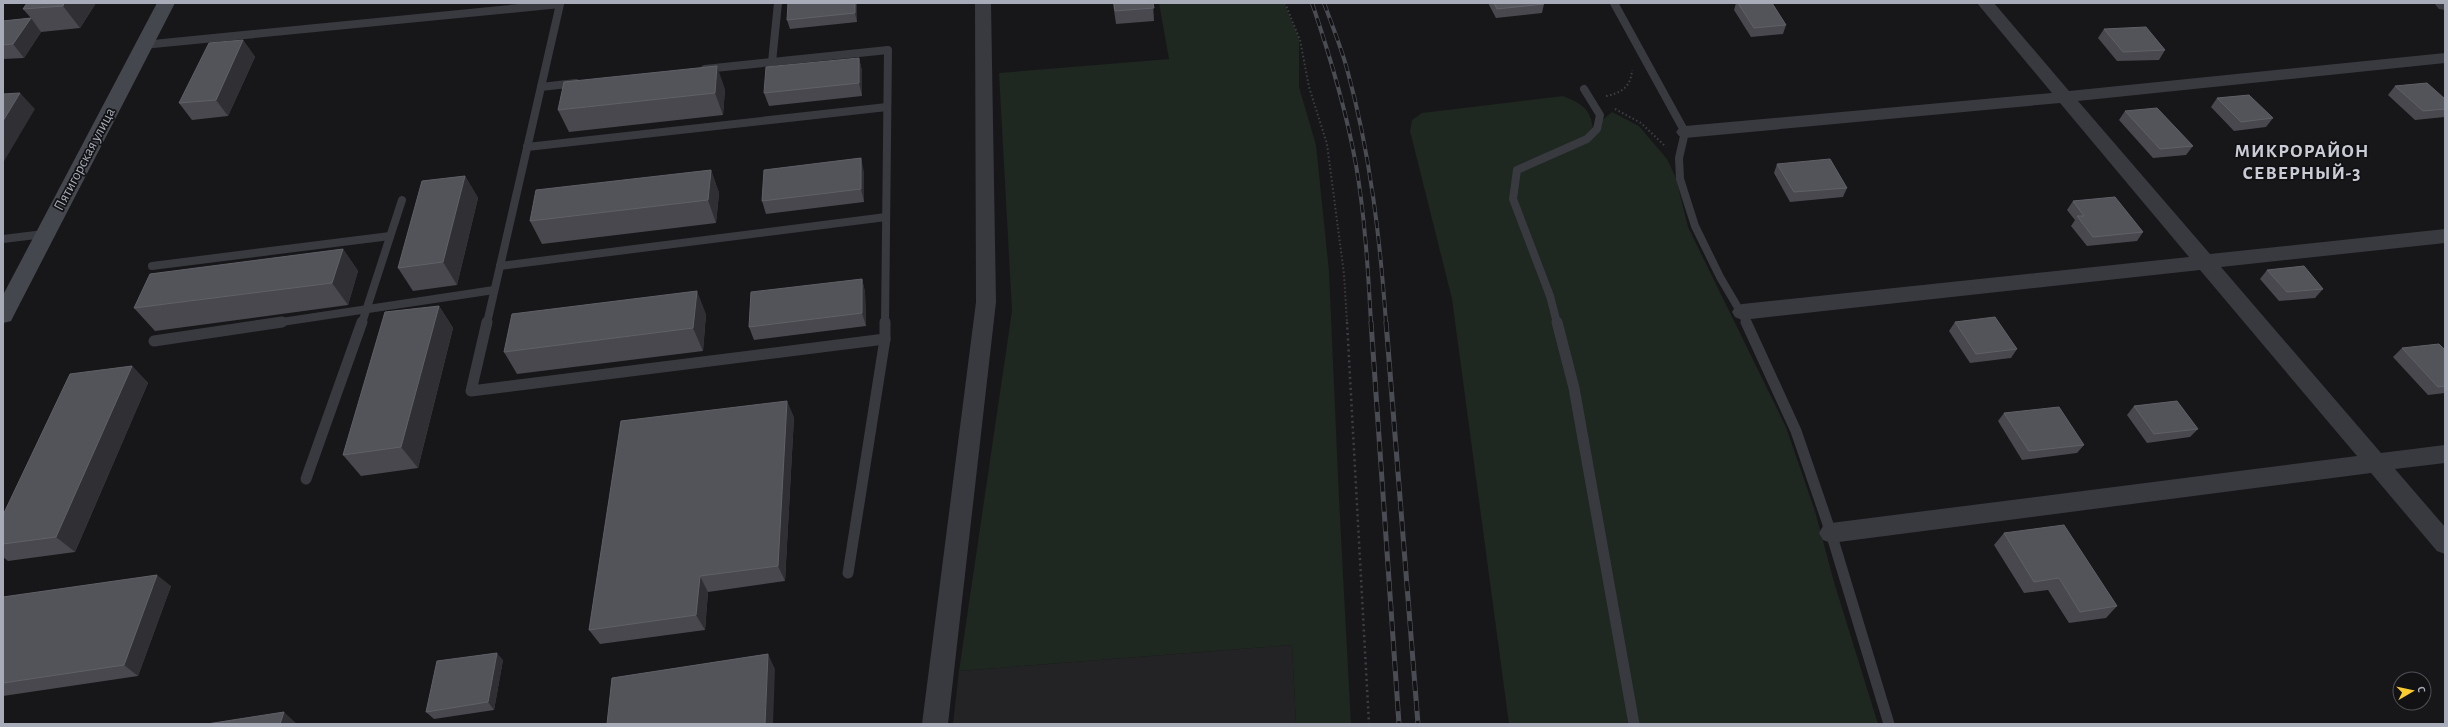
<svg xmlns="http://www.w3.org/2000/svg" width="2448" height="727" viewBox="0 0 2448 727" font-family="'Alegreya Sans',sans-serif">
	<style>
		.built { fill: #232326 }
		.green { fill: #1e2720 }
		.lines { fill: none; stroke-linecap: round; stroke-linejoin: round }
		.path-far1 { stroke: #3d3f45; stroke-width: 2; stroke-dasharray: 1.5 2.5; stroke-linecap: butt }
		.path { stroke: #3d3f45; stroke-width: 2.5; stroke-dasharray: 2 3.5; stroke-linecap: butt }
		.service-far1 { stroke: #393a40; stroke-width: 8 }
		.service { stroke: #393a40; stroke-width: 11 }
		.minor { fill: #393a40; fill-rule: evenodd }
		.tertiary { fill: #393a40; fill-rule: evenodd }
		.secondary { fill: #45474e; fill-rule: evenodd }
		.rail-far1-casing { stroke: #4a4c53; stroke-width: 4 }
		.rail-casing { stroke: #4a4c53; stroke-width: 5 }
		.rail-far1 { stroke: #121214; stroke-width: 2.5; stroke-dasharray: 8; stroke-linecap: butt }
		.rail { stroke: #121214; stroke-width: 3.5; stroke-dasharray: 10; stroke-linecap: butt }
		.wall { fill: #48484e }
		.shaded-wall { fill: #303034 }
		.building { fill: #53535a; stroke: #606168 }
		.labels { text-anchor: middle; stroke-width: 3.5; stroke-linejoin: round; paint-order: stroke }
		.street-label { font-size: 15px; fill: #a8acb9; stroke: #121214 }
		.district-label { font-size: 19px; font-weight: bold; letter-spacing: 1px; fill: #c9cbd5; stroke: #121214 }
	</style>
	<rect width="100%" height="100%" fill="#171719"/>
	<path class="built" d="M1292,645L1296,724H953L959,671Z"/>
	<g class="green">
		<path d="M1159,3H1284L1299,38V87L1316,145L1329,271L1339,499L1351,724H1296L1292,645L959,671L1012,311L999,73L1169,59Z"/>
		<path d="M1563,96C1582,104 1590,108 1593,128L1612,112L1639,126L1667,159L1676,178L1688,227L1786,427L1815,511L1834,582L1878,724H1509L1452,299L1410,131L1412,120L1422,113Z"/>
	</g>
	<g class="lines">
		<g class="path-far1">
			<path d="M1285,3L1300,40L1309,87L1327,144L1344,274L1347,323"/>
			<path d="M1606,96C1621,93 1631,87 1632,70"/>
			<path d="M1615,109L1641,123L1666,147"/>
		</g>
		<path class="path" d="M1347,322L1369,724"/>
		<g class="service-far1">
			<path d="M1614,3L1685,132L1679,158L1680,179L1695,226L1720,277L1747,323"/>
			<path d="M143,45L560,4L487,323"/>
			<path d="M772,62L778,3"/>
			<path d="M705,69L888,50L885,323"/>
			<path d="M541,87L576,83"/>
			<path d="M527,147L887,107"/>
			<path d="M3,239L44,234"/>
			<path d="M152,266L390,236"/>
			<path d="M500,266L886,217"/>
			<path d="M275,323L494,290"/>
			<path d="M362,323L402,200"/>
			<path d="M1557,323L1550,296L1513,199L1517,170L1587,139L1597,129L1600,115L1584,89"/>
		</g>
		<g class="service">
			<path d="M487,322L471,391L885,339V322"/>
			<path d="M1557,322L1574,388L1634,724"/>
			<path d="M1746,322L1796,431L1831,533L1889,724"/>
			<path d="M154,341L282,322"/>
			<path d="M306,479L362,322"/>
			<path d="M848,573L885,339"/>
		</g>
		<g class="minor">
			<path d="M975,3H991L996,302L948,724H922L976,302Z"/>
			<path d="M1977,3H1994L2069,91L2445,53V63L2078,101L2210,254L2445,229V243L2221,267L2381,453L2445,445V463L2395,469L2445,527V554L2437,551L2371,473L1831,543L1823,540L1819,533L1823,526L1831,523L2357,456L2200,270L1742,320L1735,317L1732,312L1735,307L1742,304L2189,257L2060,103L1685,138L1679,136L1676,132L1679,128L1685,126L2052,93Z"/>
		</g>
		<path class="tertiary" d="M2434,3H2445V10L2439,9Z"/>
		<path class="secondary" d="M157,3H175L14,315L11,321L3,323V295Z"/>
		<g class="rail-far1-casing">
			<g id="rail-far1">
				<path d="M1312,3C1330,56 1346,109 1356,165C1365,217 1368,270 1371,323"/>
				<path d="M1324,3C1332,25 1341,47 1347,69C1370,152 1380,238 1386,323"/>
			</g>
		</g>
		<g class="rail-casing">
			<g id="rail">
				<path d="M1371,322L1399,724"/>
				<path d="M1386,322L1418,724"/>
			</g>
		</g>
		<use href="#rail-far1" class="rail-far1"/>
		<use href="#rail" class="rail"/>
	</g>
	<g class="wall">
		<path d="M27,3H96L80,28L41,32L24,58L3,59V21L31,18L23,9Z"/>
		<path d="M857,3V22L790,29L787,20Z"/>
		<path d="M1113,3H1153L1154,21L1116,24Z"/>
		<path d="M1488,3H1543L1544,4L1542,13L1496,18Z"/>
		<path d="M1736,3H1772L1786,25L1783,34L1751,37L1734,10Z"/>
		<path d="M2104,29L2165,50L2159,60L2117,61L2098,38Z"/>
		<path d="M243,40L255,57L228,116L192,120L179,103Z"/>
		<path d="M859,58L862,71V96L769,106L764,93Z"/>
		<path d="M2395,86L2445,99V117L2415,120L2388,95Z"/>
		<path d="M725,89L723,115L569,132L558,110Z"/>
		<path d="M2217,98L2273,118L2266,127L2234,131L2211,107Z"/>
		<path d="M2125,111L2193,146L2186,155L2153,158L2119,120Z"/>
		<path d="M1777,164L1847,188L1843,197L1790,202L1774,173Z"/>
		<path d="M711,170L719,193L716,223L542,244L530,221Z"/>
		<path d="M864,172V202L766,214L762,201Z"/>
		<path d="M465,176L478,198L457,285L413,291L398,268Z"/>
		<path d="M2073,201L2143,232L2137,241L2087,246L2071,226L2075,220L2067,210Z"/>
		<path d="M343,249L358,271L348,305L155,331L134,308Z"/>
		<path d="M2267,270L2323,289L2315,298L2279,301L2260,279Z"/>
		<path d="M862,279L865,292L866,326L754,340L749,327Z"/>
		<path d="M439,306L453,328L418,468L361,476L343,455Z"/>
		<path d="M706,314L703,351L517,374L504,352Z"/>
		<path d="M1955,322L2017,349L2011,358L1970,363L1949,331Z"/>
		<path d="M2402,348L2445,350V393L2428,395L2393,357Z"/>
		<path d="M132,366L148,383L75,552L8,561L3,557V515Z"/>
		<path d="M2134,406L2198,429L2190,437L2147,443L2127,415Z"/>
		<path d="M2004,413L2084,445L2077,453L2022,460L1998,421Z"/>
		<path d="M794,417L785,581L708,592L705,630L600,644L589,630Z"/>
		<path d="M2004,533L2117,606L2106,618L2069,623L2048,590L2024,593L1994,545Z"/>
		<path d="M171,586L138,676L3,696V597Z"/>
		<path d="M503,660L494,710L434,719L426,712Z"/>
	</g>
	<g class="shaded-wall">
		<path d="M64,3H96L80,28L63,6Z"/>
		<path d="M855,3H857V22L855,13Z"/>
		<path d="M31,18L41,32L24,58L13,44Z"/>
		<path d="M243,40L255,57L228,116L216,100Z"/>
		<path d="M859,58L862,71V96L859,83Z"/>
		<path d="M717,66L725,89L723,115L715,93Z"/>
		<path d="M20,93L35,109L3,163V121Z"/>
		<path d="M861,158L864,172V202L861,189Z"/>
		<path d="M711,170L719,193L716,223L708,200Z"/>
		<path d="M465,176L478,198L457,285L443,262Z"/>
		<path d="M343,249L358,271L348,305L332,283Z"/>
		<path d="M862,279L865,292L866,326L862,313Z"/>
		<path d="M697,291L706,314L703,351L693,328Z"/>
		<path d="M439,306L453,328L418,468L401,447Z"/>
		<path d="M132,366L148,383L75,552L56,537Z"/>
		<path d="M787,401L794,417L785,581L778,566Z"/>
		<path d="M157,575L171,586L138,676L124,665Z"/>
		<path d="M700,576L708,592L705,630L696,615Z"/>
		<path d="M497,653L503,660L494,710L488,702Z"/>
		<path d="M768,654L775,669L773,724H765Z"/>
		<path d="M284,712L297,724H280Z"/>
	</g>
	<g class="building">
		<path d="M27,3H64L63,6L23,9Z"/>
		<path d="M788,3H855V13L787,20Z"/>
		<path d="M1114,3H1153L1154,8L1115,11Z"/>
		<path d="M1494,3H1543L1544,4L1497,9Z"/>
		<path d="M1738,3H1772L1786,25L1754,28Z"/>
		<path d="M31,18L13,44L3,45V21Z"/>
		<path d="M2146,27L2165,50L2123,52L2104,29Z"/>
		<path d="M243,40L216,100L179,103L209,43Z"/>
		<path d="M859,58V83L764,93L766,67Z"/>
		<path d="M717,66L715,93L558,110L564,82Z"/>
		<path d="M2427,83L2445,99V109L2423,111L2395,86Z"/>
		<path d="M20,93L3,121V94Z"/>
		<path d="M2249,95L2273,118L2241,122L2217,98Z"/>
		<path d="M2157,108L2193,146L2160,149L2125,111Z"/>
		<path d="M861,158V189L762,201L764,170Z"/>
		<path d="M1830,159L1847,188L1794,192L1777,164Z"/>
		<path d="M711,170L708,200L530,221L536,190Z"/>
		<path d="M465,176L443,262L398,268L422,181Z"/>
		<path d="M2115,197L2143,232L2093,237L2077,216H2084L2073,201Z"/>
		<path d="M343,249L332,283L134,308L150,274Z"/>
		<path d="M2304,266L2323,289L2287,292L2267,270Z"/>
		<path d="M862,279V313L749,327L751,292Z"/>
		<path d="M697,291L693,328L504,352L512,314Z"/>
		<path d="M439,306L401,447L343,455L385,312Z"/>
		<path d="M1995,317L2017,349L1976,354L1955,322Z"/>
		<path d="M2439,344L2445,350V386L2438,387L2402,348Z"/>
		<path d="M132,366L56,537L3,544V515L70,374Z"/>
		<path d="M787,401L778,566L700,576L696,615L589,630L621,421Z"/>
		<path d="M2177,401L2198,429L2154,434L2134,406Z"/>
		<path d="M2059,407L2084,445L2029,451L2004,413Z"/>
		<path d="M2064,525L2117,606L2080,612L2059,578L2034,582L2004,533Z"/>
		<path d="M157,575L124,665L3,683V597Z"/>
		<path d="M497,653L488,702L426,712L437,661Z"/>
		<path d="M768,654L765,724H607L612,678Z"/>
		<path d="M284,712L280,724H207Z"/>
	</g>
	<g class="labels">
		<g class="street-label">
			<text transform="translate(84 159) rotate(-62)" y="5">Пятигорская улица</text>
		</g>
		<g class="district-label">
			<text x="2302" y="157">МИКРОРАЙОН<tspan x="2302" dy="22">СЕВЕРНЫЙ-3</tspan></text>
		</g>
	</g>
	<rect width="2448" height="727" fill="none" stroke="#a8acb9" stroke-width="8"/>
	<g transform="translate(2412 691) rotate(81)"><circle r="19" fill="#121214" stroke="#4e5056"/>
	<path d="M0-3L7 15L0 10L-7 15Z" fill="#f9cb2f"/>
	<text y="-6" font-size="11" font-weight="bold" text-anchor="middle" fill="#a8acb9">С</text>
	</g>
</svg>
